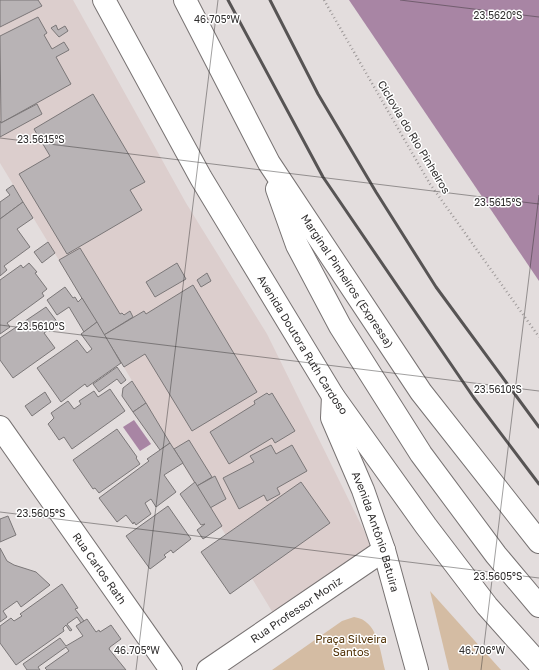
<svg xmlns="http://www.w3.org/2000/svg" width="539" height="670" viewBox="0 0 539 670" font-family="'Golos Text',sans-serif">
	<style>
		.built { fill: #dccecd }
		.green { fill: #d4bca3 }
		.water { fill: #a885a4 }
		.building { fill: #b8b3b5; stroke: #7b7778 }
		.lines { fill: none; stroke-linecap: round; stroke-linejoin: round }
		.minor-casing { stroke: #787373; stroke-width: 24 }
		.highway-casing { stroke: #787373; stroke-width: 24 }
		.path { stroke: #9e9999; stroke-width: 2.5; stroke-dasharray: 1 3; stroke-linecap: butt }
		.minor { stroke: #fff; stroke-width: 22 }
		.highway { stroke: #fff; stroke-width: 22 }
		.rail { stroke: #575454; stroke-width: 3 }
		.ticks { fill: none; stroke: #302e2e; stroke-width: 1; stroke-opacity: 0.45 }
		.labels { text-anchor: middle; stroke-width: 3; stroke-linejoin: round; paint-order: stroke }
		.street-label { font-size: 11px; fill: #302e2e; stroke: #fff }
		.park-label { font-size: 11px; fill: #4e2e02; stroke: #fff }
		.ticks-label { font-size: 10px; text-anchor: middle; fill: #302e2e; stroke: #fff; stroke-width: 3; stroke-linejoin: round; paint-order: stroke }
	</style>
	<rect width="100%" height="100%" fill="#e3dddd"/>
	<path class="built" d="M0,0H73L186,203L267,334L373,549L276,618L0,163Z"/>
	<g class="green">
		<path d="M430,591L501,670H449Z"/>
		<path d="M354,617C378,620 380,651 385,670H272L342,621Z"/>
	</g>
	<g class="water">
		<path d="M349,0H539V281Z"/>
		<path d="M134,420L151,444L140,451L123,427Z"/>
	</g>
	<g class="building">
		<path d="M0,0H38L42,6L0,27Z"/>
		<path d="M38,17L47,33L44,35L52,49L64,42L69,50L56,57L71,84L1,123L0,36Z"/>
		<path d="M56,25L58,30L65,26L68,31L59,37L51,28Z"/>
		<path d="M93,94L145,182L130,190L142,210L67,254L19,174L50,156L34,129Z"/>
		<path d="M37,104L42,114L0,137V121L1,123Z"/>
		<path d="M13,185L23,202L0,219V202L10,195L6,190Z"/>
		<path d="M23,202L33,218L17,229L30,247L4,266L7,270L0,276V219Z"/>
		<path d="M48,242L55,253L42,263L34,252Z"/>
		<path d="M80,248L120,314L122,313L124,315L130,311L133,317L104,335L59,260Z"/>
		<path d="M29,263L37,272L35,273L47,289L42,293L44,296L7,323L10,327L0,334V280L21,265L23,268Z"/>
		<path d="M177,263L186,279L155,297L146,282Z"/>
		<path d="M207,273L211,281L201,287L197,280Z"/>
		<path d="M193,285L257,392L192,431L145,354L124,367L104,335L144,311L146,314Z"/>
		<path d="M65,287L73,298L75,297L78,302L82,298L97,322L84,332L69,307L57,315L47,300Z"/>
		<path d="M46,307L58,323L44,333L55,348L13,378L0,360V338Z"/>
		<path d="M97,322L121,363L87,387L85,384L61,402L37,368L77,340L87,353L92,349L81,334Z"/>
		<path d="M117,367L126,380L121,384L117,379L99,392L93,384Z"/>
		<path d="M132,381L146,403L133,412L122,396L123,388Z"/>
		<path d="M110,389L125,411L72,449L64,437L59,440L48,424L54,418L51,413L68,401L74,409L81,404L79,401L94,391L98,397Z"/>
		<path d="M45,392L51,402L32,416L25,406Z"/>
		<path d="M267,393L269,395L272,393L295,431L275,443L272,438L229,464L210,432L255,404L254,401Z"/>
		<path d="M146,403L170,443L160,450L133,412Z"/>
		<path d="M117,429L137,457L136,458L140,464L99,493L95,488L93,489L73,460Z"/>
		<path d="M189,440L212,477L197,486L174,449Z"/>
		<path d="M170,443L183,463L164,475L176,492L156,507L151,499L145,503L151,514L136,525L134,522L133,524L126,515L117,522L99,498L149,461L147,459Z"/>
		<path d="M271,445L276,454L292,445L307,471L277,488L280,494L267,501L264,495L239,509L223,478L254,462L250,456Z"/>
		<path d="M215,476L226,499L210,508L197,486Z"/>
		<path d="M195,482L222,526L203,539L197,530L205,524L201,525L180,494Z"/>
		<path d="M301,482L330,523L230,594L201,552Z"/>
		<path d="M168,506L191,539L173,553L171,550L164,555L166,557L150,569L126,536Z"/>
		<path d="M8,516L16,535L0,542V519Z"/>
		<path d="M0,548L7,561L14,565L36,572L50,585L21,607L17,601L3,611L7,617L0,622Z"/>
		<path d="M62,584L78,608L75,609L84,621L81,623L77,617L67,624L72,630L70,631L66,625L63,628L64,631L16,665L0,643V626L11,618L14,621L22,616L20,614Z"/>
		<path d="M87,619L96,632L99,630L100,632L111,625L121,639L110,647L109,649L126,670H47L45,668L69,651L66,647L38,667L40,670H27L23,664L60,638L66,646L83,636L76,626Z"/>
	</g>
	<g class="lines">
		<g class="minor-casing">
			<g id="minor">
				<path id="s1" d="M333,396L332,418L363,490L384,550L417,670"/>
				<path id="s2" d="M0,427L171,670"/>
				<path id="s3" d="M208,670L384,550"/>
			</g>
		</g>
		<g class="highway-casing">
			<g id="highway">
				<path id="s4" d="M104,0L201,178L333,396L426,526L487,606L539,664"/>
				<path id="s5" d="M185,0L269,163L421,392L539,542"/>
				<path d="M277,189L297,245L340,326L421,454L496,555L539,606"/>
			</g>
		</g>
		<path class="path" d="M324,0L430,184L539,337"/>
		<use href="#minor" class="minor"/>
		<use href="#highway" class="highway"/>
		<g class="rail">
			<path d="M228,0L323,177L474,398L539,484"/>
			<path d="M270,0L318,94L376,192L436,287L539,427"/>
		</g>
	</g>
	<path class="ticks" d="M400,0L539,17M0,138L539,204M0,325L539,391M0,512L539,578M136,670L218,0M481,670L539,195"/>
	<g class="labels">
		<g class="street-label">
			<text transform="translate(414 137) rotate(59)" y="4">Ciclovia do Rio Pinheiros</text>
			<text dy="4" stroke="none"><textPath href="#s5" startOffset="325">Marginal Pinheiros (Expressa)</textPath></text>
			<text dy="4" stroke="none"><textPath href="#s4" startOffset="398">Avenida Doutora Ruth Cardoso</textPath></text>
			<text dy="4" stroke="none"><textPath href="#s1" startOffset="144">Avenida Antônio Batuira</textPath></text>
			<text dy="4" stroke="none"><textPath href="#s2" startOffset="173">Rua Carlos Rath</textPath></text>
			<text dy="4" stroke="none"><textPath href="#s3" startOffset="107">Rua Professor Moniz</textPath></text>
		</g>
		<g class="park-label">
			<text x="351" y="643">Praça Silveira<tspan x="351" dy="13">Santos</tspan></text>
		</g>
	</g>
	<g class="ticks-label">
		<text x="498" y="19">23.5620°S</text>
		<text x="217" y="23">46.705°W</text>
		<text x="41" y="143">23.5615°S</text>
		<text x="498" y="206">23.5615°S</text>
		<text x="41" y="330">23.5610°S</text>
		<text x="498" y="393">23.5610°S</text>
		<text x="41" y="517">23.5605°S</text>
		<text x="498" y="580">23.5605°S</text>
		<text x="137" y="654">46.705°W</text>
		<text x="482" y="654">46.706°W</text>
	</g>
</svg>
